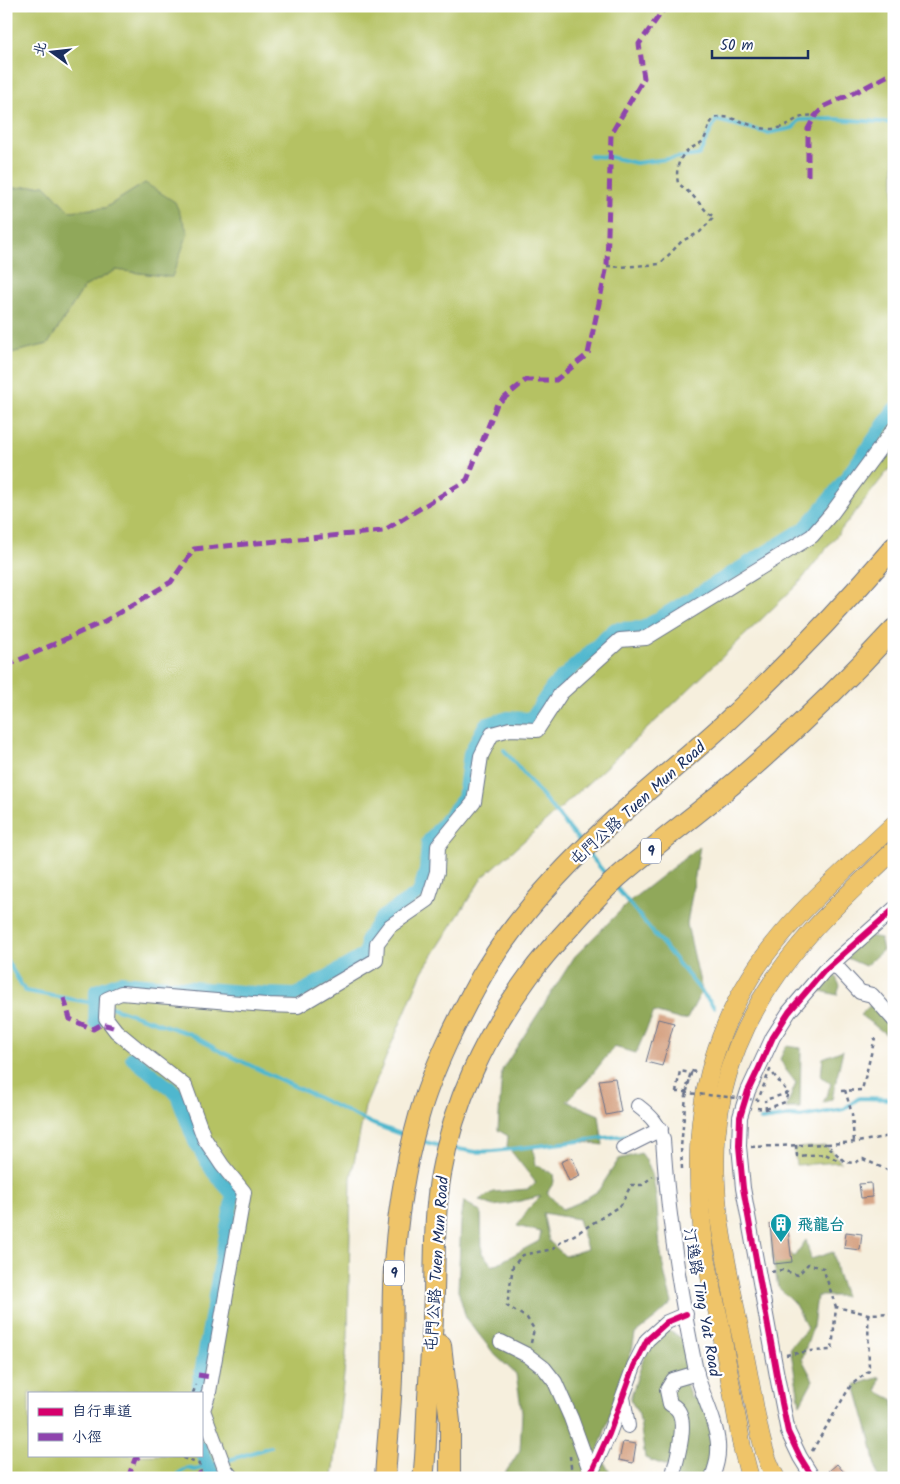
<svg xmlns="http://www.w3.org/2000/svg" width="900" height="1484" viewBox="0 0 900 1484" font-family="Kalam,'LXGW WenKai TC',sans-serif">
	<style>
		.green { fill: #b5c264; stroke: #687861; fill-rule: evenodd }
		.forest { fill: #90a85a; stroke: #566c5c; fill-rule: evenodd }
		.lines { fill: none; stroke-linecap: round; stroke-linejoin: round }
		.stream { stroke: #50b7ce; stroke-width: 4 }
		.canal { stroke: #50b7ce; stroke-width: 14 }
		.building { fill: #d39c7a }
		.minor-casing { stroke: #68728a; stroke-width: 16 }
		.major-casing { stroke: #68728a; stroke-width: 19 }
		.highway-casing { stroke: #68728a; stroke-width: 22 }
		.path { stroke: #68728a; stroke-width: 2.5; stroke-dasharray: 4 4; stroke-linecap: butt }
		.minor { stroke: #fff; stroke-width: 14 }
		.major { stroke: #efc469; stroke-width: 18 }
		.highway { stroke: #efc469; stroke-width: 20 }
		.minor-bridge-casing { stroke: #68728a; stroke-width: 16; stroke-linecap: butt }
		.path-bridge { stroke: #68728a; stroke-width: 2.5; stroke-dasharray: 4 4; stroke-linecap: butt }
		.minor-bridge { stroke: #fff; stroke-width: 14 }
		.quiet { stroke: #8e44ad; stroke-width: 5; stroke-dasharray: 10 5; stroke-linecap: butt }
		.cycleway-casing { stroke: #fff; stroke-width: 9 }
		.cycleway { stroke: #d6006c; stroke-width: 6 }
		.labels { text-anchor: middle; stroke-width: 4.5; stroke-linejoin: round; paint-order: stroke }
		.shield { fill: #fff; stroke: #5f6d8e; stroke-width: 1 }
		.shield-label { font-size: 15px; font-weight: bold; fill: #1b2f5e }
		.street-label { font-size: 16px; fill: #1b2f5e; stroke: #fff }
		.culture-label { font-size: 16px; font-weight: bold; fill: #0d838f; stroke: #fff; text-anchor: start }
	</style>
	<rect width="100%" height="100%" fill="#fff"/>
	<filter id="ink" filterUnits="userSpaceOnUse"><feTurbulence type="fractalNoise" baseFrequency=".02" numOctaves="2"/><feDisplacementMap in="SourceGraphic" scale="10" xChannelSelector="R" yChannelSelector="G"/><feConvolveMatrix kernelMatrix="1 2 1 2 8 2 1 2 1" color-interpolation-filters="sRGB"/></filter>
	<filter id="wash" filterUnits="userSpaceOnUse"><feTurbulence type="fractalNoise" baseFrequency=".0096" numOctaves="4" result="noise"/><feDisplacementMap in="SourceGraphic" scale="20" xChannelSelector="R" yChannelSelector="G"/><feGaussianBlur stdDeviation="1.12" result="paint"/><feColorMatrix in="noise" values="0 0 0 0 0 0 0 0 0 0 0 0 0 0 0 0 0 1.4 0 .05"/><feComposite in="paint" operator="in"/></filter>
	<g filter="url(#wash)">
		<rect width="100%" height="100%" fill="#f6efdd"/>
		<g class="green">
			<path d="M6,6H894V463L799,583L662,715L561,808L482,878L422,972L365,1107L351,1178L348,1337L333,1478H6V354L48,344L84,287L116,270L172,277L145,183L105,208L69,211L45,185L6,189ZM29,1393H201V1455H29Z"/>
			<path d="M826,1146L841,1162L796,1165L794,1148Z"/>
		</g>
		<g class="forest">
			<path d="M145,183L175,202L188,233L172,277L116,270L84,287L48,344L6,354V189L45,185L69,211L105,208Z"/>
			<path d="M700,846L687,924L702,991L687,1019L682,1020L654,1012L636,1053L614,1047L586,1082L567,1101L599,1115L603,1145L572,1140L533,1147L536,1165L553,1174L554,1182L547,1193L562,1209L578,1203L598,1191L619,1159L641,1153C661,1176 656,1224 661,1254C663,1270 668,1287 672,1303L657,1317L635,1334L632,1350L598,1451L610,1473L611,1478H502L520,1450L522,1413L516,1374L495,1355L466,1318L458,1290L461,1220L464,1201L481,1212L482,1253L493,1266L539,1241L541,1232L517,1226L529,1208L541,1196L508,1204L493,1206L479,1200L493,1192L528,1189L536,1183L507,1146L508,1136L498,1130L502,1070L575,956L631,900ZM543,1213L578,1219L587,1249L565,1256L549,1241Z"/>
			<path d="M856,934L880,938L883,950L865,966L847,958Z"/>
			<path d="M833,971L840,986L837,995L817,990L823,980Z"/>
			<path d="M876,1000L893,1022L890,1037L860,1015Z"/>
			<path d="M786,1046L801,1048L800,1108H786L796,1083L786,1070L780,1059Z"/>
			<path d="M843,1050L832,1099L823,1103L831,1084L821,1076L823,1058Z"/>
			<path d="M771,1231L794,1257L806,1240L811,1259L833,1252L837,1273L845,1296H817L813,1327L802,1359L813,1380L800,1404L790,1347L808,1328L794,1303L778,1287L773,1259Z"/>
			<path d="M667,1330L682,1338L687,1363L683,1371L685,1381L691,1397L703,1398L712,1431L713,1458L707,1478H676L672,1468L645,1458L639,1415L630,1399L645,1354Z"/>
			<path d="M880,1377L877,1391L894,1400V1478H878L871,1441L855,1385Z"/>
		</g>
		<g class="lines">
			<g class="stream">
				<path d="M590,156L610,157L636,163L699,155L716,120L768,133L793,128L799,120L835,119L894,123"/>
				<path d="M504,750L582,844"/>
				<path d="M589,854L608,877"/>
				<path d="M616,887L714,1007"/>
				<path d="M6,959L25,991L104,1005"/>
				<path d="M111,1007L190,1034L218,1050L373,1124L406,1136"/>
				<path d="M761,1120L791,1116L800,1117L844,1109L859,1098L894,1099"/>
				<path d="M418,1140L440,1146"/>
				<path d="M452,1148L476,1152L494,1151L638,1134"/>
				<path d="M226,1461L270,1447"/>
				<path d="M179,1473L188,1468L195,1470L219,1463"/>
			</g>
			<g class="canal">
				<path d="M95,1022L96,991L120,982L267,994L296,995L366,954L367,939L382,917L419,893L426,870L428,842L464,798L470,753L485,725L508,718L531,719L553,686L615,629L643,628L805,528C838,491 867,450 894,409"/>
				<path d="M132,1058L176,1093L195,1142L213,1172L233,1195L199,1384L197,1393"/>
				<path d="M201,1448L208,1467L216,1478"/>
			</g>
		</g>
		<g id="blocks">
			<g class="building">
				<path d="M658,1019L674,1023L662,1066L646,1062Z"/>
				<path d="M615,1078L621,1112L606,1115L599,1080Z"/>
				<path d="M572,1157L580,1176L569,1181L561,1162Z"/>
				<path d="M871,1183L872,1197L861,1198L859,1184Z"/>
				<path d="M787,1222L792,1262L774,1264L770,1224Z"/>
				<path d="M846,1232L862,1234L860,1250L844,1248Z"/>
				<path d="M623,1442L636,1444L633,1463L619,1460Z"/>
				<path d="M837,1464L849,1478H835L829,1471Z"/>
			</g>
		</g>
	</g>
	<g filter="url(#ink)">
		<use href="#blocks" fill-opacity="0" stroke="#68728a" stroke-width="1"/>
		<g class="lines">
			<g class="minor-casing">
				<g id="minor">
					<path d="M833,963L860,992L872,995L894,1020"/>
					<path d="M638,1106C651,1116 659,1124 663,1140C668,1217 680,1295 696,1371C702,1396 716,1419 718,1444C719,1457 716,1466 712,1478"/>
					<path d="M623,1148L661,1129"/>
					<path d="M501,1342L527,1355L544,1368L555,1382L571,1418L591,1473"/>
					<path d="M777,1376L743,1188L739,1146L740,1117L743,1107L748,1091L773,1037L789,1012L824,971L894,909"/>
					<path d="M623,1397L628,1426"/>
					<path d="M232,1478L225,1469L203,1410L209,1392L244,1192L222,1165L204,1138L185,1086L139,1050L116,1031L106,1018L107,999L121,993L266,1005L298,1006L376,960L377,943L390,926L428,900L437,872L438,846L474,802L481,756L492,734L510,729L537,730L561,693L620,640L646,638L812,536L832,513L894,429"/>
					<path d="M589,1478L609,1434L634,1366L647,1340L667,1322L686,1314"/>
					<path d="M672,1478C676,1462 689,1422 677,1409C675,1407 672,1405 670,1404L667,1390L673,1380L697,1373"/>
				</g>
			</g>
			<g class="major-casing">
				<g id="major">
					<path d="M750,1478L742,1447C735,1406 727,1365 720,1324C715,1300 709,1275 705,1250C691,1153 697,1064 750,978C785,920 846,870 894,824"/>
					<path d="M776,1478C762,1453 758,1425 753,1398C748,1371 743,1344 737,1317C729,1272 718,1228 716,1183C710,1082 747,1004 813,930C838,902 867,877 894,850"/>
				</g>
			</g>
			<g class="highway-casing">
				<g id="highway">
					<path d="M441,1345L450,1422V1478"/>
					<path d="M385,1478C387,1444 391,1411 392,1377C393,1347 392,1317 393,1288C395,1230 403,1172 419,1116C426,1091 436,1067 447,1043C460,1016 473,989 489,964C521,912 565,866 609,825C646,790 686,759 723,725C783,669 840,610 894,547"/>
					<path d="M423,1478C426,1457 426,1437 427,1416C429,1375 433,1333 434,1292C435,1253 434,1213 441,1174C453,1103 486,1034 528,977C541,959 556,942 571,926C586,909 601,892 618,877C662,839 710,805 754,766C803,723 850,677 894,629"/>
				</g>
			</g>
			<g class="path">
				<path d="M607,266L621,267L660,264L682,241L700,232L714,217L707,212L693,196L678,183C676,173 677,162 684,154C688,148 698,146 703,141C708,134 709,117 719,117C737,116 754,130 772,129C790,128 797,113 815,116"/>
				<path d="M845,1090L852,1114L854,1142"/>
				<path d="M841,1091L862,1090L875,1038"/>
				<path d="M676,1092H686L691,1071L696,1072"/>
				<path d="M757,1108L766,1109L765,1100"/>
				<path d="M766,1109L785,1102L788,1093"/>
				<path d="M827,1144L857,1142L890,1136L894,1133"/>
				<path d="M796,1145L797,1156L825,1154L837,1160L842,1159"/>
				<path d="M751,1147L826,1144L845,1162L854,1163L863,1159L894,1173"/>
				<path d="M682,1169L681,1147L686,1096"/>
				<path d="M771,1272L782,1270L798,1275L808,1264L823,1268L836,1307"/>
				<path d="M531,1343L534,1329L527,1318L507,1306L513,1266L523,1255L553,1249L561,1242L576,1234L621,1205L631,1185H642L653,1176"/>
				<path d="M786,1355L810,1351L832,1350L836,1307L868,1314L894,1313"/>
				<path d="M193,1393L196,1385"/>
				<path d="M812,1451L851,1385L869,1371L868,1314"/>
				<path d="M175,1455L199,1464L201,1472L206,1478"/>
				<path d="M570,1456L572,1478"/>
			</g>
			<use href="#minor" class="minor"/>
			<use href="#major" class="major"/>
			<use href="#highway" class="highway"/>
			<g class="minor-bridge-casing">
				<path id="minor-bridge" d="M777,1376L788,1432L800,1457L813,1478"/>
			</g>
			<g class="path-bridge">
				<path d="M676,1092L680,1071L691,1073L687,1091"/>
				<path d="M686,1096L687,1093L758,1100L770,1070L788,1093L765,1100"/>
			</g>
			<use href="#minor-bridge" class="minor-bridge"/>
			<g class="quiet">
				<path d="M808,176V129L815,116L825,106L864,88L894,72"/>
				<path d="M6,666L105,621L171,582L194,549L383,531L467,480L497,404L526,380H556L588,354L607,266L611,134L644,78L639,44L666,6"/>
				<path d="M64,998L70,1019L93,1029L102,1024L113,1027"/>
				<path d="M198,1375L212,1377"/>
				<path d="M128,1478L135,1459L142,1455"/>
				<path d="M196,1478L201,1472"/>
			</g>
			<g class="cycleway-casing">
				<g id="cycleway">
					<path d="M591,1473L609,1434L634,1366L647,1340L667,1322L686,1314"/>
					<path d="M813,1478L800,1457L788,1432L782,1403L743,1188L739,1146L740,1117L748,1091L759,1068L773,1037L789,1012L824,971L894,909"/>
				</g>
			</g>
			<use href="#cycleway" class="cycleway"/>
		</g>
	</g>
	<defs>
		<g id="building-pin" transform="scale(1.125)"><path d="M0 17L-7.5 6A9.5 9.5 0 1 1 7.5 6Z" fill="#0f9aa8" stroke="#fff"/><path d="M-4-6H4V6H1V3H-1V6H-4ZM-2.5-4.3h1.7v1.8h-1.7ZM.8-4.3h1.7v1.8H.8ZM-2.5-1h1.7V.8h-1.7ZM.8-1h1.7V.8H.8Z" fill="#fff"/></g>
	</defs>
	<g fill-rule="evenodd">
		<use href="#building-pin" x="781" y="1224"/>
	</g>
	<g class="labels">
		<g class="shield">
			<rect x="641" y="838.5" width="20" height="25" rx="4"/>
			<rect x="384" y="1260.5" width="20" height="25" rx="4"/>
		</g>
		<g class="shield-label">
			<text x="651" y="856">9</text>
			<text x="394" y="1278">9</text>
		</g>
		<g class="street-label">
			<text transform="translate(637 803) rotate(-42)" y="6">屯門公路 Tuen Mun Road</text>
			<text transform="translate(436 1264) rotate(-86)" y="6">屯門公路 Tuen Mun Road</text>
			<text transform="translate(703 1302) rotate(80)" y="6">汀逸路 Ting Yat Road</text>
		</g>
		<g class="culture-label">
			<text x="797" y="1230">飛龍台</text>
		</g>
	</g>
	<rect width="900" height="1484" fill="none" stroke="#fff" stroke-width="25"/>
	<rect x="28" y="1392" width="175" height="65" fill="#ffffff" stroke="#a4acbf"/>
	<rect x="38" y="1408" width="25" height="8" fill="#d6006c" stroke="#a4acbf"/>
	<text x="72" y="1416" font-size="15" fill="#1b2f5e">自行車道</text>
	<rect x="38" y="1433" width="25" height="8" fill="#8e44ad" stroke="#a4acbf"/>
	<text x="72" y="1442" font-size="15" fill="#1b2f5e">小徑</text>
	<g transform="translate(52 52) rotate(285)" stroke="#ffffff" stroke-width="4" paint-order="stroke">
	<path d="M0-4L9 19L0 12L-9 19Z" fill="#1b2f5e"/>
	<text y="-8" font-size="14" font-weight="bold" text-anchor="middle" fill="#1b2f5e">北</text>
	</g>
	<path d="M712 50v8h96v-8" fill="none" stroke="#1b2f5e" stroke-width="2.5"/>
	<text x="720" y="50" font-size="15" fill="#1b2f5e" stroke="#ffffff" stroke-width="4" paint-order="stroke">50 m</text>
</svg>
